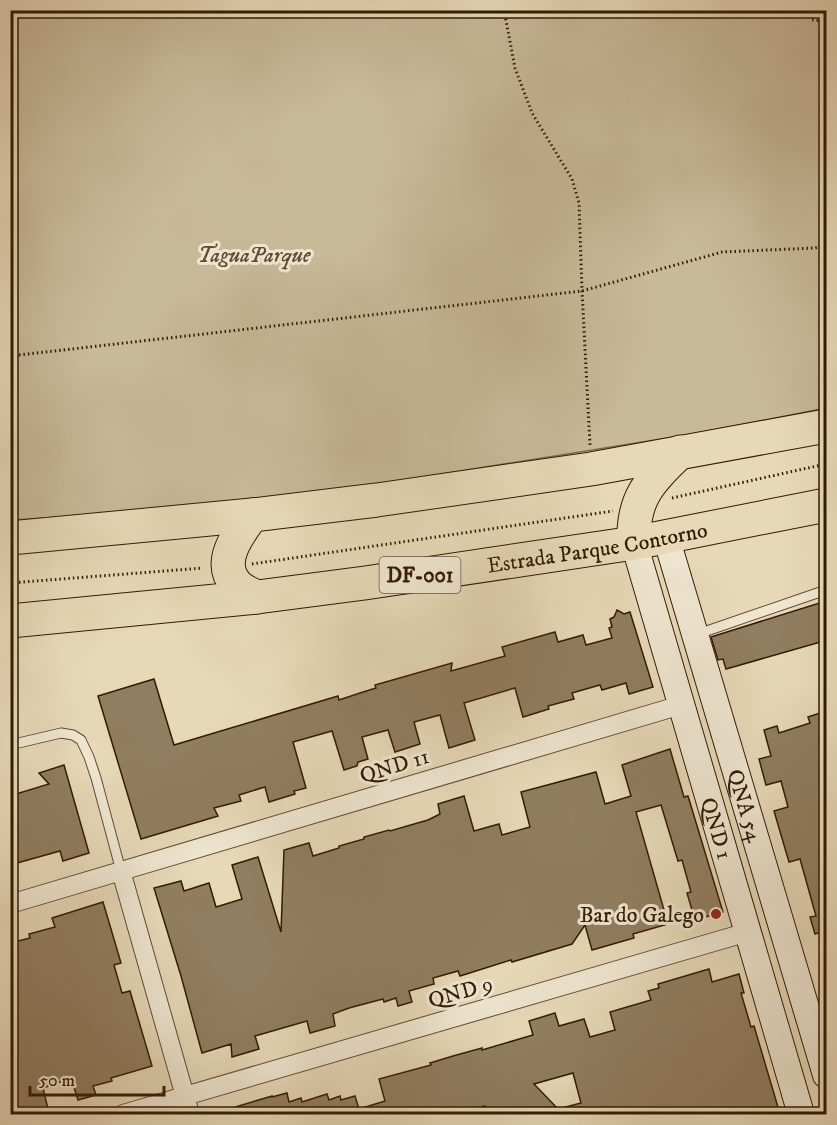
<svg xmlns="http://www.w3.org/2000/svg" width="837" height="1125" viewBox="0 0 837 1125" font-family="'IM FELL DW Pica',serif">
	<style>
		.green { fill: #c8b999; stroke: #7e6a4e; stroke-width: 1.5 }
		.building { fill: #917d61; stroke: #331a03; stroke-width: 1.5; fill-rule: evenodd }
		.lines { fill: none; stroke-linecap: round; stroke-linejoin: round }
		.lane-casing { stroke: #604a30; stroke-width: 11 }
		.street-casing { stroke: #604a30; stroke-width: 20 }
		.secondary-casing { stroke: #331a03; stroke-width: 28 }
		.highway-casing { stroke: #331a03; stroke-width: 35 }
		.path { stroke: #331a03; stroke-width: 3; stroke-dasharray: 1.5 3; stroke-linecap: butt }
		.lane { stroke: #efe6d1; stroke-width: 9 }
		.street { stroke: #efe6d1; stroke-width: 18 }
		.secondary { stroke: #efe6d1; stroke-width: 26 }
		.highway { stroke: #e7d9b8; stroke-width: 33 }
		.poi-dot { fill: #8f2418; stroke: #efe6d1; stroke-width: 2 }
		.labels { text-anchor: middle; stroke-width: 6; stroke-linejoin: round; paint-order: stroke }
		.shield { fill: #efe6d1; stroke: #6b5741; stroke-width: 1.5 }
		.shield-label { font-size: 21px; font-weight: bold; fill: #331a03 }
		.park-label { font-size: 22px; font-style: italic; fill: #604a30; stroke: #efe6d1 }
		.street-label { font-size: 22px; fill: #331a03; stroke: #efe6d1 }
		.poi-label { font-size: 22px; fill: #331a03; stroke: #efe6d1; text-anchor: end }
	</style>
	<rect width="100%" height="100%" fill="#e7d9b8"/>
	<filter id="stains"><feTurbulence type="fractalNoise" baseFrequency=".00333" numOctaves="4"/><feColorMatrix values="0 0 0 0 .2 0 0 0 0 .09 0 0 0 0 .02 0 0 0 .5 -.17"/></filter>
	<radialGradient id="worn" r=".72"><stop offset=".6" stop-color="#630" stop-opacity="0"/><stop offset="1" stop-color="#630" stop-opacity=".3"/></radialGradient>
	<path class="green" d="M11,11H826V408L692,434L367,486L130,513L11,520Z"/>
	<g class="building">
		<path d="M826,601V627L820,629L824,641L726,669L723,659L718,660L711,637Z"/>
		<path d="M617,610L624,614L630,612L653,687L629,694L626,683L602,690L600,685L572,693L574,699L548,706L549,709L523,717L515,688L464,703L475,740L449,748L440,715L414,722L420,744L395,752L388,730L362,737L368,759L358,762L357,766L344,770L332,731L293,742L306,788L294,791L295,794L269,802L265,787L239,795L241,801L214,808L218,816L141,839L98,696L154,679L174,745L338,696L339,700L360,693L376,688L375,685L452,663L451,671L505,656L502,647L555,632L558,642L583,635L586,645L612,638L609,628L612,627L610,619L614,617Z"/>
		<path d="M826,711V753L822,754L826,767V937H823L821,932L815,934L810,917L816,916L800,859L789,862L774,811L788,807L781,781L766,785L759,759L771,756L764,730L777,726L779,733L810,723L808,717Z"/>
		<path d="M670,749L684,797L688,796L723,912L695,920L687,893L691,892L682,860L678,861L661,805L636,812L668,924L633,934L634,938L592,950L585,925L572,944L512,962L511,960L460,976L458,971L433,978L434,984L409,991L412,1002L398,1006L396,998L384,1002L383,999L349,1008L333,1014L335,1026L310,1033L307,1021L255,1036L259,1049L232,1057L231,1044L202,1053L181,976L154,888L181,881L184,891L209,883L216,907L242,899L232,865L258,857L281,932L284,850L309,843L313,856L339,848V846L364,839V837L389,830L390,831L428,820L440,814L438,804L464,796L474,831L499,824L502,835L530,827L521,792L596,772L605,804L631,796L622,765Z"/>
		<path d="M64,765L89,853L63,861L60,851L10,865V800L17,798L16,794L49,784L39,773Z"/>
		<path d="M103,902L121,963L114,965L122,993L130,991L152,1066L111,1078L112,1081L93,1086L96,1095L78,1100L71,1078L43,1088L48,1109L30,1114H10V943L30,938L29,934L55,927L52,918Z"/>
		<path d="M709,969L712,982L739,974L744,993H741L751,1027L754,1026L780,1114H486L485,1106L451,1114H222V1111L272,1096V1097L287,1093L289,1102L301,1098L302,1102L327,1094L329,1100L340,1096L341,1100L355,1096L359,1109L385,1101L379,1079L431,1065L430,1063L453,1056L482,1048V1050L533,1035L529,1021L555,1013L559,1026L584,1019L590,1037L615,1030L610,1012L651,1000L648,991L659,988L658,984ZM573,1073L581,1103L558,1109L534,1084Z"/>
	</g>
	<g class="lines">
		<g class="lane-casing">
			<g id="lane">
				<path d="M695,635L826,590"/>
				<path d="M10,745L61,733L73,735L81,740L89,757L96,778L121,871"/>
			</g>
		</g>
		<g class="street-casing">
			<g id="street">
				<path d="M121,871L190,1114"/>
				<path d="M10,904L681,705"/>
				<path d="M123,1114L748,932"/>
			</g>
		</g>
		<g class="secondary-casing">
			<g id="secondary">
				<path id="s1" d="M666,537L826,1075"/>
				<path id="s2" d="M634,543L801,1114"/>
			</g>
		</g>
		<g class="highway-casing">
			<g id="highway">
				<path d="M252,515C239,533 216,562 236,584C241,590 250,594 257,597"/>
				<path d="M10,538L252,515L377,500L591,469L826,426"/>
				<path d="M634,543C632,498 650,481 680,452"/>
				<path id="s3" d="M10,621L257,597L365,583L634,543L826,505"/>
			</g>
		</g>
		<g class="path">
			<path d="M504,10L515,68L532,113L572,179L579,203L582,291L590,445"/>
			<path d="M812,20L826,21"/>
			<path d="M10,356L582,291L722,252L815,248L826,245"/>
			<path d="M672,498L826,464"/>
			<path d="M252,564L613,511"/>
			<path d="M10,583L203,568"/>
		</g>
		<use href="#lane" class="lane"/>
		<use href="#street" class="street"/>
		<use href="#secondary" class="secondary"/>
		<use href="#highway" class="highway"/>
	</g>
	<circle class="poi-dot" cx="716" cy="914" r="6"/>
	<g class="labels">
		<rect class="shield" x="379.5" y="557" width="81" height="36" rx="4.5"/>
		<g class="shield-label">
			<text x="420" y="582">DF-001</text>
		</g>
		<g class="park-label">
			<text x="254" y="262">TaguaParque</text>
		</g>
		<g class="street-label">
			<text dy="8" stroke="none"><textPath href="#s3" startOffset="592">Estrada Parque Contorno</textPath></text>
			<text transform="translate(394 765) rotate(-17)" y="8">QND 11</text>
			<text dy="8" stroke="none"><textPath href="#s1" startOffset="280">QNA 54</textPath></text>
			<text dy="8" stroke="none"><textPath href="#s2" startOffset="297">QND 1</textPath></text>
			<text transform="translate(460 991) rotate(-16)" y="8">QND 9</text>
		</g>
		<g class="poi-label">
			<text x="704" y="922">Bar do Galego</text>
		</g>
	</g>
	<rect width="837" height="1125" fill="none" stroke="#e7d9b8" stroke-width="36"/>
	<rect x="12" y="12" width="813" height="1101" fill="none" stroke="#331a03" stroke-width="3"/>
	<rect x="18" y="18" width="801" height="1089" fill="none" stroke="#331a03" stroke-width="1.5"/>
	<path d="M30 1086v9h134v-9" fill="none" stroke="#331a03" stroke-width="3"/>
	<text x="39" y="1086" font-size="18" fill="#331a03" stroke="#efe6d1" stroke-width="4.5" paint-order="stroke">50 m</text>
	<rect width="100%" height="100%" filter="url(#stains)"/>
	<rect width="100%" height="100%" fill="url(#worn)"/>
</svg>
